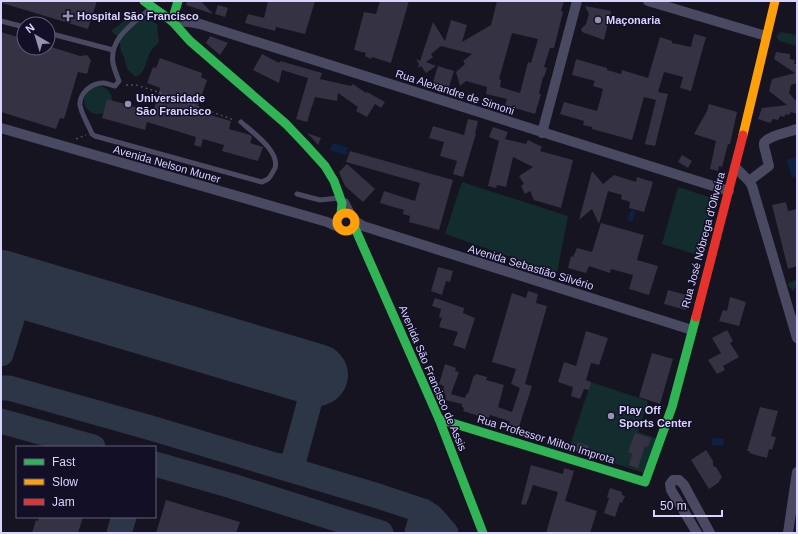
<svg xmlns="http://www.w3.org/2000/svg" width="798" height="534" viewBox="0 0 798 534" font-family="Helvetica,sans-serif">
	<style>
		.green { fill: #132c2d }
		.water { fill: #0d2144 }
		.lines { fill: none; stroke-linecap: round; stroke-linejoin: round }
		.taxiway { stroke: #2c3646; stroke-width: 25 }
		.runway { stroke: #2c3646; stroke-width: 62 }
		.building { fill: #343243; fill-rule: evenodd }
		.path { stroke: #44505f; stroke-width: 1.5; stroke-dasharray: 2 3; stroke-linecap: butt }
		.lane { stroke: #4a4962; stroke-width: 5 }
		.street { stroke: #4a4962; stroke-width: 10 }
		.fast { stroke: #30b455; stroke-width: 9 }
		.slow { stroke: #ff9f0a; stroke-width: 9 }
		.jam { stroke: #e5322d; stroke-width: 9 }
		.poi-dot { fill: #9591b1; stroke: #130f26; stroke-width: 1.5 }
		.labels { text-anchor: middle; stroke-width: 3; stroke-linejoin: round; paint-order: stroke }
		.poi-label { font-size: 11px; font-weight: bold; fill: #d9d4ff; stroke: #130f26; text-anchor: start }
		.street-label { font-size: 11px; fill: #d9d4ff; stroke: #130f26 }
	</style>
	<rect width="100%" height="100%" fill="#161421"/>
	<g class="green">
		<path d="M131,16L148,19L157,24L159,42C156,46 150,50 149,55C145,63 146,72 136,77L127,69L124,57L121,52L120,43L116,35L111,31Z"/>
		<path d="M781,32L797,35V46L779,41L776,36Z"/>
		<circle cx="98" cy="100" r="14"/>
		<path d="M462,182L568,216L557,273L445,234Z"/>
		<path d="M678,187L712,198L715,203L701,256L662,244Z"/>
		<path d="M797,279V286L793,291L787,284Z"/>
		<path d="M591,382L648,401L638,432L659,439L647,474L569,448Z"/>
	</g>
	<g class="water">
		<path d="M333,143L348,148L346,155L330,150Z"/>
		<path d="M797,157V176L792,178L787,160Z"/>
		<path d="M631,210L636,211L632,222L627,220Z"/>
		<path d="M712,438L724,439L723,446L712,445Z"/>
	</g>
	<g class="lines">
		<g class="taxiway">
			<path d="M1,354L18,300L15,288L12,284"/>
			<path d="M1,388H9L151,428L378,496L423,511L431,516L446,533"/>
			<path d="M1,421L93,447"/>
			<path d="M155,464L232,486L381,533"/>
			<path d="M280,466H285L293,463L317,375"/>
			<path d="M119,533L124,517"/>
			<path d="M417,533L423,511"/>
		</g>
		<path class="runway" d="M1,281L317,375"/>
	</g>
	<g class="building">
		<path d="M2,1H97L88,29L2,3Z"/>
		<path d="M187,1H201L213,14L186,5Z"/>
		<path d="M268,1H315L305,34L276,27L275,31L245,23L248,14L264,18Z"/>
		<path d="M380,1H409L391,63L372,57L371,59L365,56L366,53L354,50L364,12L376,14Z"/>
		<path d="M497,1H564L561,11L563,12L554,48H550L544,67L547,68L544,77H543L539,94H541L535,114L505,105L507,99L486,94L487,87L466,81L460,86L456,72L465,64L463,61L472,54L441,46L431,54L433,57L426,62L436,66L426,73L421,66L418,68L419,64L416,59L420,61L433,22L445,41L451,20L467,25L462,42L491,25ZM512,33L538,39L531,63L528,62L520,93L500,87L501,80L499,79Z"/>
		<path d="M218,5L228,8L225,17L215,14Z"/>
		<path d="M585,6L611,11L604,40L582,32L581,29L586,24L589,14Z"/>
		<path d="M1,32L24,39V48H48V46L80,56L87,55L91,60L87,74L78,72L64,119L60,118L56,129L1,112Z"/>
		<path d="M694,34L706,37L691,91L680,88L683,77L664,72L658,92L668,94L655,146L645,144L656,100L644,97L632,140L592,129V127L583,125L584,121L560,114L564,102L597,111L601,97L603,89L593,86L595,81L572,75L576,59L607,68V70L621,74L622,70L648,78L660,37L672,41V43L691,47Z"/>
		<path d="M210,36L228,43L220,55L206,43Z"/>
		<path d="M776,52L790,54V59L795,60L794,64H797V83L791,85L789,93L797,102V114L791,112L789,115L786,114L784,117L780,116L778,120L773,119L770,123L758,119L762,108L787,105L769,91L772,79L795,73L774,59Z"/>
		<path d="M262,54L279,63L280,61L322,73L320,79L351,86L353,84L366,93L367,92L385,102L381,108L375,104L367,117L356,111L358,107L338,93L337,101L315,97L307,122L296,119L308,78L282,70L279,83L253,70Z"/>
		<path d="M160,58L202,73L201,77L207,80L196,111L231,121L229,129L250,135L252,137L250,143L263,147L258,161L222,151L224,145L203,139L201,147L194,145L196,137L147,122L145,130L102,118L107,99L153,112L160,88L147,83L153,67L156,68Z"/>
		<path d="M438,66L454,71L448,90L432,85Z"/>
		<path d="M709,104L737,112L730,144H728L722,167L719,166L718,171L710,169L716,141L694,134L707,111Z"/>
		<path d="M468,119L478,121L475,134H476L463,177L453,174L457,161L440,156L444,142L429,138L433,126L464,135Z"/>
		<path d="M493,127L508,132L505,139L526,144L528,140L542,147L540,151L573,160L561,208L534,200L530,191L525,194L521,186L524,184L519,176L533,167L513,157L506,187L497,185L496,188L488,186L499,141L489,137Z"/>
		<path d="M307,133L321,138L318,145L313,139Z"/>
		<path d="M350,151L453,180L439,230L409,222L410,216L403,214L404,210L380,203L384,191L415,201L420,183L346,162Z"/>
		<path d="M682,155L692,161L688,168L678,162Z"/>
		<path d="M347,164L375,189L363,202L345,186L339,172Z"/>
		<path d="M592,171L603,184L614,175L636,182L637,177L653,182L644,212L629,208L630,202L621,199L622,195L608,191L599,224L592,209L579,220Z"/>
		<path d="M786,202L788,211L797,209V266L788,269L772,205Z"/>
		<path d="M601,223L644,235L637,260L658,266L649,295L629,289L633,275L611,269L610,273L589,266L586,273L568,268L571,256L573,257L577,248L592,252Z"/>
		<path d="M438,267L453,271L450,282L446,281L442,295L431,291Z"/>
		<path d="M668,290L690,296L686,310L664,304Z"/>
		<path d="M528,291L538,294L536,303L547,306L525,384L532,386L518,430L508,426L510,422L506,420L490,415L488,419L463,411L464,408L462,407V404L445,400L446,396L443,391L444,386L439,384L445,364L456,368L455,371L459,372L451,394L465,398L467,393L468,394L474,375L475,376L476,374L487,377L486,380L504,385L498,407L512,412L520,388L511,384L516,369L492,362L512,293L526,298Z"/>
		<path d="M730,297L746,302L739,326L719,321L723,310L727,311Z"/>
		<path d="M435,298L464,308L463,313L475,318L465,349L453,345L458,332L439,327L442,318L439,317L441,309L432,306Z"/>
		<path d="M727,330L733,341L730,343L739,357L723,366L725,370L717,374L708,360L721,353L712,338Z"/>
		<path d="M586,331L608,338L599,365L591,363L586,380L591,382L589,390L584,389L580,399L571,396L573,387L558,382L564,362L576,366Z"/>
		<path d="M652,353L673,359L660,404L639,397Z"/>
		<path d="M760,407L778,411L771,436L776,437L772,450L769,449L767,458L749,453L750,451H747Z"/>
		<path d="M635,433L651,438L648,447L645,446L638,468L629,465L632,454L628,452Z"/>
		<path d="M578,442L589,446L586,454L575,451Z"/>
		<path d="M706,450L713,461V466L716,467L722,477L718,483L709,489L691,460Z"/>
		<path d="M531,465L563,474L564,468L574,471L565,501L597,511L590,533H546L558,492L533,485L526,505L521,504Z"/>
		<path d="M610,488L622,492V495L625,496L622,503L620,502L615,517L604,513L609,498L607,497Z"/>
		<path d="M166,500L240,522L236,533H156Z"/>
		<path d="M39,517H83L78,533H32L36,520L38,521Z"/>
	</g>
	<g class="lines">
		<g class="path">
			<path d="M126,85H136L155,91L234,120"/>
			<path d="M76,139L86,135"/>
		</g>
		<g class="lane">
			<path d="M151,8C134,23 109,38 113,63C114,69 117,76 119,81L115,86C111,85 107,83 103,83C92,83 79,93 80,105C81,113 89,126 92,134L95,136L262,182L268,179C271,176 273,172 275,168C280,151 252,132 241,122"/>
			<path d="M1,21L24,27"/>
			<path d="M48,33L113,50"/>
			<path d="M297,194L320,200L339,198"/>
			<path d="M346,201L354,216"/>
		</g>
		<g class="street">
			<path d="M648,1L766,36"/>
			<path d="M172,21L190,22L200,24L729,191"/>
			<path d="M1,128L327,222L338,227"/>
			<path d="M542,133L577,1"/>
			<path d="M735,167L749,181L752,186L797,338"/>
			<path d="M749,181L769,166L764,146V143C769,135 787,133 797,129"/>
			<path d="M355,221L363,226L692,330"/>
			<path d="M697,533L671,490L670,484L673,480H679L684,485L710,533"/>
			<path d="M788,533L797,472"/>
		</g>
		<g class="fast">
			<path d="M144,1L172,21L190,41L286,124L306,145L325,166L334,181L342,203L341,214"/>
			<path d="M172,21L178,1"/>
			<path d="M354,226L439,419L483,533"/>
			<path d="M439,419L645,482L672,407L696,317"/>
		</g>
		<g class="slow">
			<path d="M743,135L775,1"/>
			<circle cx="346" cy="222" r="9"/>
		</g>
		<path class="jam" d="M696,317L743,135"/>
	</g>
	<g class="poi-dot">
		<path d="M66 10h4v4h4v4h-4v4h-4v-4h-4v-4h4z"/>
		<circle cx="598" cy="20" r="4"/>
		<circle cx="128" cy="104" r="4"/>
		<circle cx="611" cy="416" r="4"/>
	</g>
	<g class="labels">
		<g class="poi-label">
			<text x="77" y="20">Hospital São Francisco</text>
			<text x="606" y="24">Maçonaria</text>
			<text x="136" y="102">Universidade<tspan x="136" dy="13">São Francisco</tspan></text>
			<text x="619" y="414">Play Off<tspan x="619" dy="13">Sports Center</tspan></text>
		</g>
		<g class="street-label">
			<text transform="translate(455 92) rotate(18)" y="4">Rua Alexandre de Simoni</text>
			<text transform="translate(167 164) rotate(16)" y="4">Avenida Nelson Muner</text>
			<text transform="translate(703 240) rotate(-75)" y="4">Rua José Nóbrega d'Oliveira</text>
			<text transform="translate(531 267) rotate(17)" y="4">Avenida Sebastião Silvério</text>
			<text transform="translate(433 378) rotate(67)" y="4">Avenida São Francisco de Assis</text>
			<text transform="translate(546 439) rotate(17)" y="4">Rua Professor Milton Improta</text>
		</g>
	</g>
	<rect width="798" height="534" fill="none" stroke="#d9d4ff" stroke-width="4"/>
	<rect x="16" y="446" width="140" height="72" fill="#130f26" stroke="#625e7d"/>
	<rect x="24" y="459" width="20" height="6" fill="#30b455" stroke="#625e7d"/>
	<text x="52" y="466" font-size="12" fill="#d9d4ff">Fast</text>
	<rect x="24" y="479" width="20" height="6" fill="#ff9f0a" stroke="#625e7d"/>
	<text x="52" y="486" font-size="12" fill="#d9d4ff">Slow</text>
	<rect x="24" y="499" width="20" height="6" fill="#e5322d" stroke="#625e7d"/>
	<text x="52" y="506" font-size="12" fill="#d9d4ff">Jam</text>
	<g transform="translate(36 36) rotate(322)"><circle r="19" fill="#130f26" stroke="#625e7d"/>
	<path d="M0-3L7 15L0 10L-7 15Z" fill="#9591b1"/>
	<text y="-6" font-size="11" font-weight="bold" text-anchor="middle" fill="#d9d4ff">N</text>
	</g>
	<path d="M654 510v6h68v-6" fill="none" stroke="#d9d4ff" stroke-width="2"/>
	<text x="660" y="510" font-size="12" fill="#d9d4ff" stroke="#130f26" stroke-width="3" paint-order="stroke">50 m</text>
</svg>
